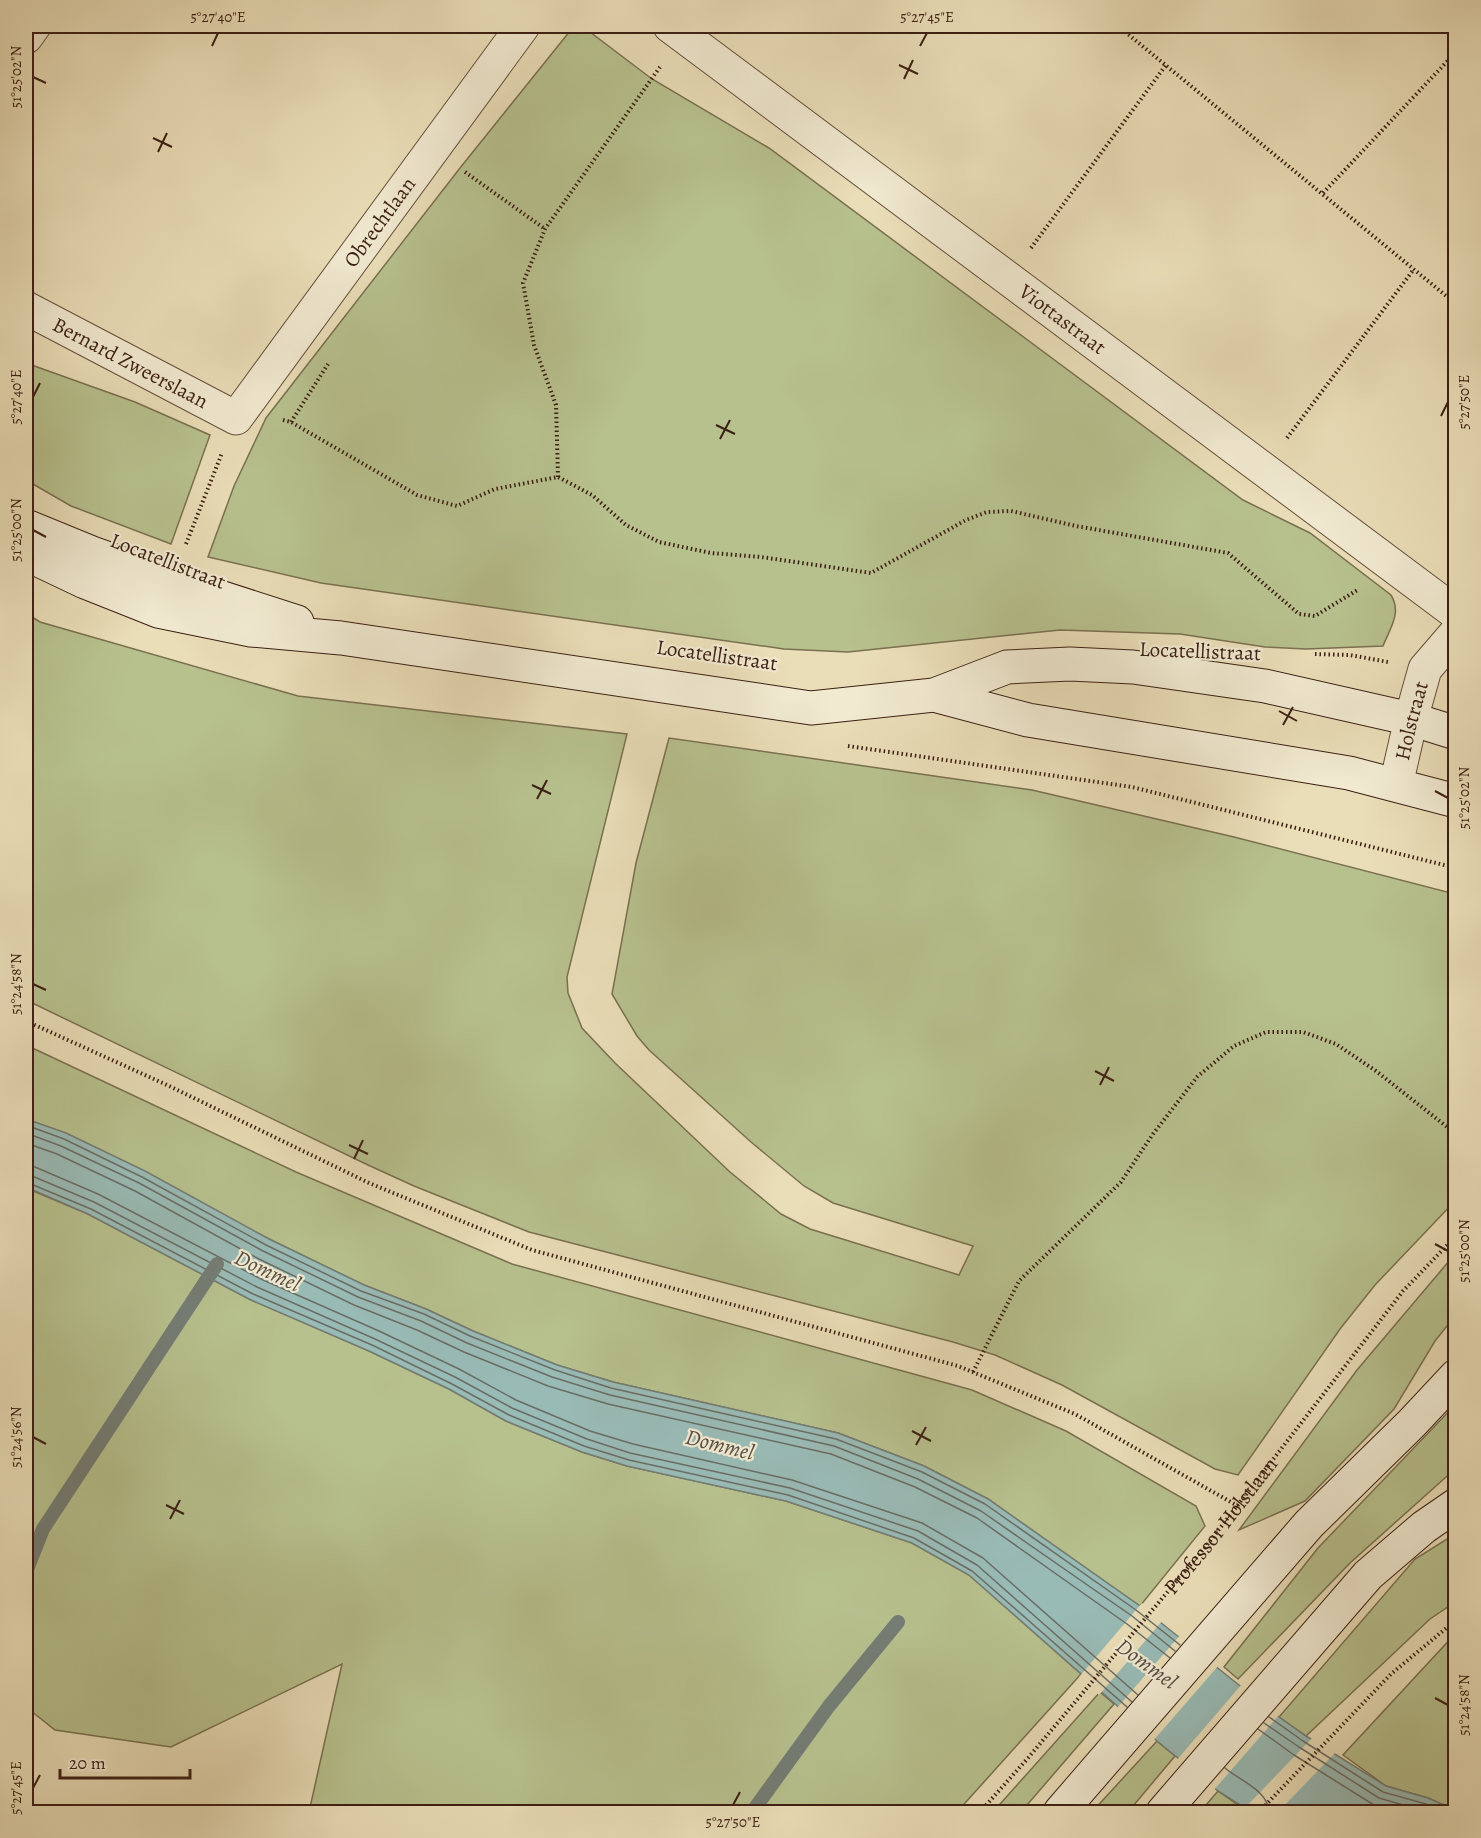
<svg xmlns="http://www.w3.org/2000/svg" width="1481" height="1838" viewBox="0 0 1481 1838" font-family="Alegreya,serif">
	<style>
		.green { fill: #b7c18e; stroke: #7a7051; stroke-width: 1.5 }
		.water { fill: #99bbb6; stroke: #747d75; stroke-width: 1.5 }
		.pier { fill: #eadeb8 }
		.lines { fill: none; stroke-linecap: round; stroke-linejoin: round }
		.shore { stroke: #6a6d65; stroke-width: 1.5 }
		.stream { stroke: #747d75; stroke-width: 14 }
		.street-casing { stroke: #684f3d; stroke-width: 35 }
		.secondary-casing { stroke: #3c1f14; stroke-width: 35 }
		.path { stroke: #3c1f14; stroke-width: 4; stroke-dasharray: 1.5 3; stroke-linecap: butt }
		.street { stroke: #f1ead1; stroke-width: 33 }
		.secondary { stroke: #f1ead1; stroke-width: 33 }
		.ticks { fill: none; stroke: #3c1f14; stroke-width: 2 }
		.labels { text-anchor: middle; stroke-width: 4.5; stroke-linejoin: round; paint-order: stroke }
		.street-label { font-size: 21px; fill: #3c1f14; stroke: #f1ead1 }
		.water-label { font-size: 22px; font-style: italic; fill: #584e45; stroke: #f1ead1 }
		.neatline { fill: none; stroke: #3c1f14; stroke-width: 2 }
		.ticks-label { font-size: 15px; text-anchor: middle; fill: #3c1f14 }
	</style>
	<rect width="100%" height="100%" fill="#eadeb8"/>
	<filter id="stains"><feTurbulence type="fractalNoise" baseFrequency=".00333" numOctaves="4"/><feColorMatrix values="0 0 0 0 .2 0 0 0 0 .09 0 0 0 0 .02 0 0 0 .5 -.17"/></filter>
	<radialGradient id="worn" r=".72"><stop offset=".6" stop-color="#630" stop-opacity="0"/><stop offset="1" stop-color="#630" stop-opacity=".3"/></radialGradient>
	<g class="green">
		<path d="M574,26H582L652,79L769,148L1243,500L1310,533L1391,595C1402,613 1390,628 1383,646L1306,649L1265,647L1180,634L1060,630L848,652L784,649L321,583L208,557L234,486L266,418L460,168Z"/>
		<path d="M26,363L135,402L210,435L171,544L71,506L26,480Z"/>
		<path d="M26,613L40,622L298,696L627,734L567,977L568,993L582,1028L615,1063L730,1172L781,1214L810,1229L959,1275L973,1246L833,1203L804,1186L751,1142L649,1050L637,1036L612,994L636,863L669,738L1032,790L1234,837L1455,894V1201L1375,1285L1340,1329L1238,1475L1215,1469L1062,1385L995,1355L953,1342L529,1232L414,1186L368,1165L26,1000Z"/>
		<path d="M26,1045L296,1172L512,1264L972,1390L1066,1431L1196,1506L1205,1526L1140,1606L988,1499L924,1466L838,1433L613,1382L557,1365L473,1331L426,1309L364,1285L269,1239L66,1134L26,1119Z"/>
		<path d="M26,1188L88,1214L251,1300L369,1351L449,1389L506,1421L582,1452L627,1466L786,1501L912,1543L969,1575L1081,1674L957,1812H309L342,1664L171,1747L55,1730L26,1707Z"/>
		<path d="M1455,1254V1316L1435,1341L1394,1409L1305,1501L1239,1530L1357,1370Z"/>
		<path d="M1455,1405V1469L1350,1563L1238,1679L1224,1667L1318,1548Z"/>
		<path d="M1455,1534V1602L1430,1619L1306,1736L1279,1717L1415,1559Z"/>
		<path d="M1455,1634V1810L1428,1798L1386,1786L1343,1755Z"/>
		<path d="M1100,1692L1114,1704L1021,1812H993Z"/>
		<path d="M1157,1741L1175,1756L1128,1812H1092Z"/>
		<path d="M1218,1791L1242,1808L1238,1812H1200Z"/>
	</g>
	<path class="water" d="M26,1119L66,1133L145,1171L269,1239L364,1285L426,1309L473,1331L557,1365L613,1382L838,1433L924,1466L988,1499L1140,1606L1279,1717L1306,1736L1386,1786L1428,1798L1455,1810V1812H1251L1218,1791L1157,1741L969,1575L912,1543L786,1501L627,1466L582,1452L506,1421L449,1389L369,1351L251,1300L88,1214L26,1187Z"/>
	<g class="pier">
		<path d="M1142,1603L1163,1620L1099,1695L1079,1677Z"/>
		<path d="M1181,1634L1219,1665L1153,1741L1116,1709Z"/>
		<path d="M1242,1684L1280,1714L1213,1791L1176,1761Z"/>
		<path d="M1313,1737L1336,1752L1278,1812L1242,1811Z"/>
	</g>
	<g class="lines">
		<g class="shore">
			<path d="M26,1125L64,1139L142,1177L266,1245L361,1291L424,1314L470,1336L555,1370L611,1388L836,1439L922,1472L985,1504L1136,1610L1180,1645"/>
			<path d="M26,1133L61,1146L139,1183L263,1251L358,1297L421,1321L467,1343L552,1377L610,1395L834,1446L918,1479L981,1511L1132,1616L1175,1651"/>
			<path d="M26,1143L57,1154L135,1191L259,1259L354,1305L417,1330L464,1352L548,1386L608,1404L831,1454L915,1487L977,1518L1127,1624L1170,1658"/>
			<path d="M26,1166L35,1167L98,1194L261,1279L379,1331L459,1369L516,1400L590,1431L633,1444L792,1480L922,1523L983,1558L1138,1695"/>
			<path d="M26,1175L32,1176L94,1202L257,1287L375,1339L455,1377L512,1408L587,1439L630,1453L790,1488L918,1531L977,1565L1132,1702"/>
			<path d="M26,1182L91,1209L253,1294L372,1345L452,1384L509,1415L584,1446L629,1460L788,1495L914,1538L972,1571L1127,1707"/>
			<path d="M1269,1717L1303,1741L1383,1792L1426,1804L1446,1812"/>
			<path d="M1264,1723L1299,1747L1379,1798L1427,1812"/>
			<path d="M1258,1729L1294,1755L1374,1805L1396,1812"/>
			<path d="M1225,1768C1240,1781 1268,1790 1269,1812"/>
		</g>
		<g class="stream">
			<path d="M26,1572L43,1529L217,1264"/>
			<path d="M752,1812L829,1706L898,1622"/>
		</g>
		<g class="street-casing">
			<g id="street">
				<path id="s2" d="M670,26L1456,613"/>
				<path d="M26,37L34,26"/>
				<path id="s3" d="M26,308L236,418L523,26"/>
				<path id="s4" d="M1396,785L1411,719L1425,669L1456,633"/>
			</g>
		</g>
		<g class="secondary-casing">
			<g id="secondary">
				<path d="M26,526L92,553L170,581L297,622"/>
				<path d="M26,554L85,582L158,611L251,630L341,638L811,708L934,695L1007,667L1070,664L1133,667L1265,686L1411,719L1456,733"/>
				<path d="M934,695L1028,720L1349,773L1456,801"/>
				<path d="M1060,1812L1309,1524L1412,1423L1456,1376"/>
				<path d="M1163,1812L1368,1575L1424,1527L1456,1505"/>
			</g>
		</g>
		<g class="path">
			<path d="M1118,26L1456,304"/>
			<path d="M1447,26L1456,33"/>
			<path d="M465,172L545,229"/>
			<path d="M1323,193L1456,52"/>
			<path d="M1031,248L1166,65"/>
			<path d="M283,420L291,422L417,495L457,506L495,489L558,477L592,495L626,525L659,542L711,553L761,557L871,573L966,520L987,512L1011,511L1076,526L1228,553L1299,614L1315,616L1359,589"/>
			<path d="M291,422L328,364"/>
			<path d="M1287,438L1414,269"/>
			<path d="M558,477L556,405L534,345L523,283L545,229L660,67"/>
			<path d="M186,544L222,453"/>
			<path d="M1315,654L1350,655L1388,662"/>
			<path d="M848,746L1132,787L1456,868"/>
			<path d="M26,1021L167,1085L369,1183L532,1250L958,1366L1075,1414L1238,1506"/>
			<path d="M973,1372L1019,1281L1121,1182L1153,1134L1197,1077L1234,1046L1266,1032H1303L1336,1044L1376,1071L1456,1134"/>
			<path id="s1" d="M980,1812L1028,1758L1207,1545L1403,1291L1456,1236"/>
			<path d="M1259,1812L1391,1674L1456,1620"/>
		</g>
		<use href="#street" class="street"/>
		<use href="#secondary" class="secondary"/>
	</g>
	<path class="ticks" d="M212,46L218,33M920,46L927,33M899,65L918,74M33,77L46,83M904,79L913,60M153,138L172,147M158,152L167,133M33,397L40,383M1441,416L1448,402M716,425L735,434M720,439L730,420M33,530L46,537M1279,711L1297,721M1283,725L1293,707M532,785L551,794M1435,791L1448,798M537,799L547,780M33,984L46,990M1095,1071L1114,1081M1100,1085L1109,1067M349,1145L368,1154M354,1159L363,1140M1435,1244L1448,1251M912,1431L931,1441M33,1437L46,1444M916,1445L926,1427M166,1505L184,1514M170,1519L180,1500M1435,1698L1448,1705M33,1788L40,1775M733,1805L740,1792"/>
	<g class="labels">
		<g class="street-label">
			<text dy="7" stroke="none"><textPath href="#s3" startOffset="480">Obrechtlaan</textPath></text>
			<text dy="7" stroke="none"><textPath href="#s2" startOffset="490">Viottastraat</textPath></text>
			<text dy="7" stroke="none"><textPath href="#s3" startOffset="118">Bernard Zweerslaan</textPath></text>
			<text transform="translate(168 561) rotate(21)" y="7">Locatellistraat</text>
			<text transform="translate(1200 651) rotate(2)" y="7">Locatellistraat</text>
			<text transform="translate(717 655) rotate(8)" y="7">Locatellistraat</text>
			<text dy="7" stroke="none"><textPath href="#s4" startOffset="66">Holstraat</textPath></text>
			<text dy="7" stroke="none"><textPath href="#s1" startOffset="374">Professor Holstlaan</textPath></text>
		</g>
		<g class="water-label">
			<text transform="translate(268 1270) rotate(25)" y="8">Dommel</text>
			<text transform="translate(720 1444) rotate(14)" y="8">Dommel</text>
			<text transform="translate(1147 1663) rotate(36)" y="8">Dommel</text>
		</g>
	</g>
	<rect width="1481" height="1838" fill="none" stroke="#eadeb8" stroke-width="66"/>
	<path d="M60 1769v9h130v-9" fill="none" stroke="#3c1f14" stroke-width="3"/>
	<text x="69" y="1769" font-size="18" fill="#3c1f14" stroke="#f1ead1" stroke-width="4.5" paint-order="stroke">20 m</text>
	<rect x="33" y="33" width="1415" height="1772" class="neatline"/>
	<g class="ticks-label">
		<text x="218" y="22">5°27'40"E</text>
		<text x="927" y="22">5°27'45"E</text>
		<text transform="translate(16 77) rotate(-90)" y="5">51°25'02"N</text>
		<text transform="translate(16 397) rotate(-90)" y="5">5°27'40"E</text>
		<text transform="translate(1464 402) rotate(-90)" y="5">5°27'50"E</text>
		<text transform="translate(16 530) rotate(-90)" y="5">51°25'00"N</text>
		<text transform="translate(1464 798) rotate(-90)" y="5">51°25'02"N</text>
		<text transform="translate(16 984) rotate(-90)" y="5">51°24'58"N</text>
		<text transform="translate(1464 1251) rotate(-90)" y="5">51°25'00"N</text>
		<text transform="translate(16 1437) rotate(-90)" y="5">51°24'56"N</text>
		<text transform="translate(1464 1705) rotate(-90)" y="5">51°24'58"N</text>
		<text transform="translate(16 1788) rotate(-90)" y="5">5°27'45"E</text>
		<text x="733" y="1827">5°27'50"E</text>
	</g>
	<rect width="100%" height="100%" filter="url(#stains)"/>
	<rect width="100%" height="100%" fill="url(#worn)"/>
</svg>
